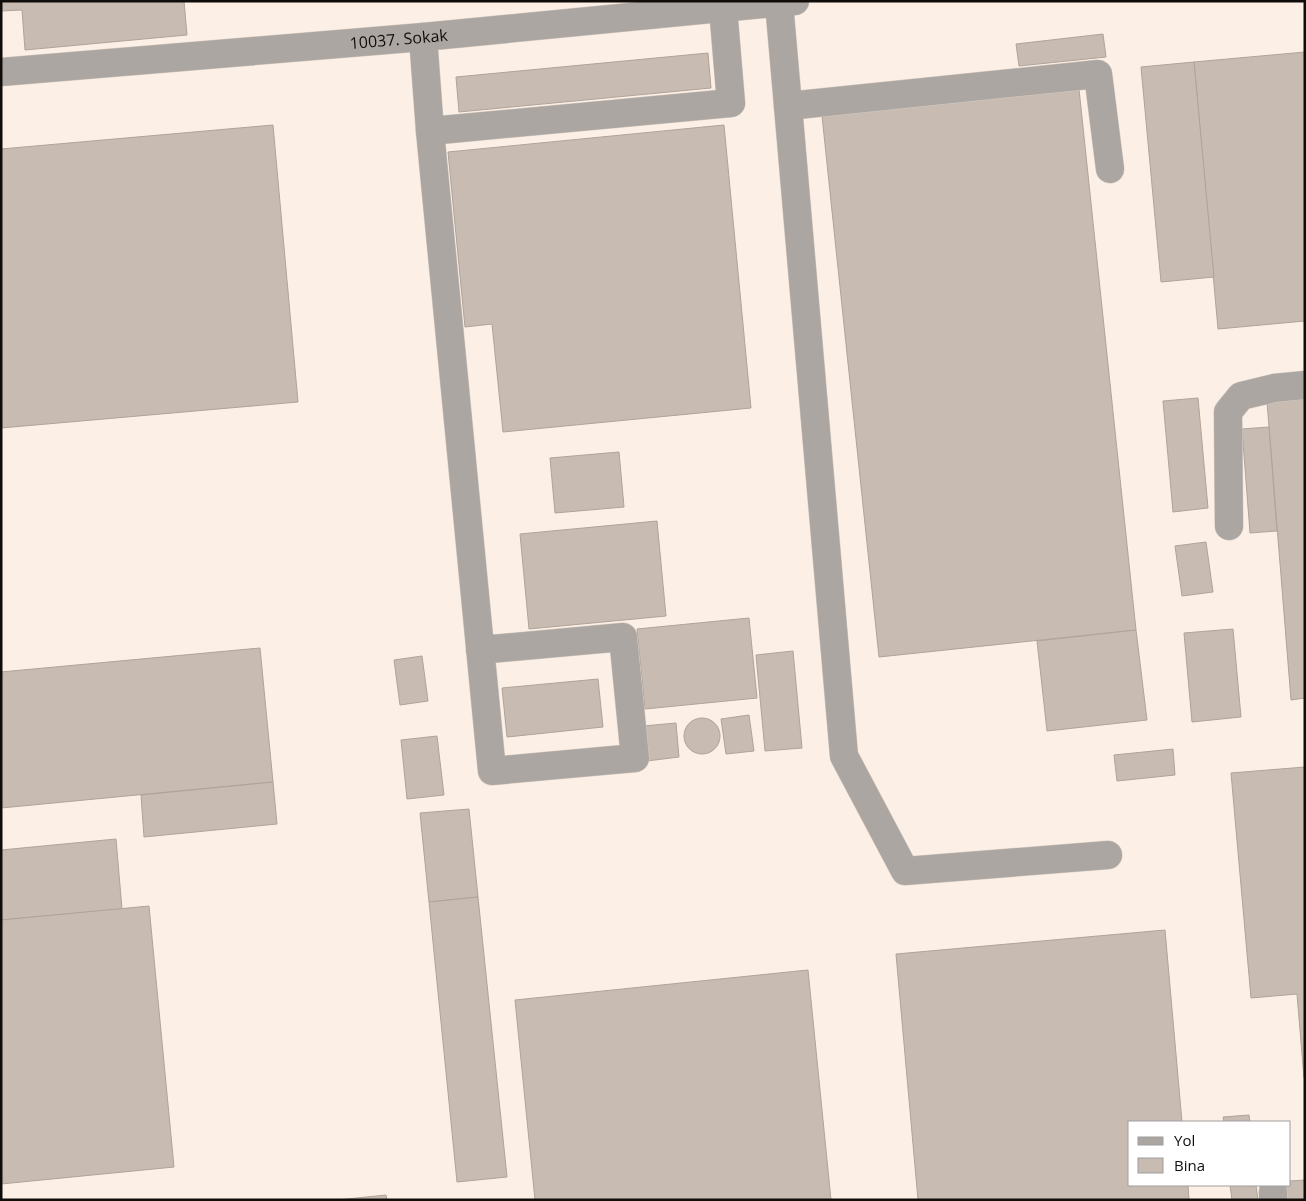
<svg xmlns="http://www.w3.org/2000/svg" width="1306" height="1201" viewBox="0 0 1306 1201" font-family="'Open Sans',sans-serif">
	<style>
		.building { fill: #c7bbb2; stroke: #afa39a }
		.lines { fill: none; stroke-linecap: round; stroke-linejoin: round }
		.minor-casing { stroke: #d6cbc2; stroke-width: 29 }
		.minor { stroke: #aca6a2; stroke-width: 28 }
		.labels { text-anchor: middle; stroke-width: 5; stroke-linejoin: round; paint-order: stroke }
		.street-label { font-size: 16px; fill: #100c09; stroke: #fff }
	</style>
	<rect width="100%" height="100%" fill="#fcefe5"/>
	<g class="building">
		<path d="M1,1H184L187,35L25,50L22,10L1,11Z"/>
		<path d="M1103,34L1106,57L1019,66L1016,44Z"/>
		<path d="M1305,52V321L1218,329L1194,62Z"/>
		<path d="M708,53L711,88L459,112L456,77Z"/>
		<path d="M1194,62L1214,277L1161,282L1141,67Z"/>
		<path d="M1079,89L1136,630L879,657L822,116Z"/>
		<path d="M273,125L298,402L1,428V149Z"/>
		<path d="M724,125L751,408L503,432L492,324L465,327L448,152Z"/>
		<path d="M1198,398L1208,508L1173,512L1163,401Z"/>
		<path d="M1305,399V698L1291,700L1267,402Z"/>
		<path d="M1269,427L1277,531L1250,533L1242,429Z"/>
		<path d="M619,452L624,507L555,513L550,458Z"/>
		<path d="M657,521L666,616L529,629L520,534Z"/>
		<path d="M1206,542L1213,592L1182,596L1175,546Z"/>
		<path d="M749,618L757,698L645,709L637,629Z"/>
		<path d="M1233,629L1241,717L1192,722L1184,633Z"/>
		<path d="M1136,630L1147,720L1047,731L1037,641Z"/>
		<path d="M260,648L273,782L1,808V672Z"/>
		<path d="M793,651L802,748L765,751L756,655Z"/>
		<path d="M422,656L428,701L400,705L394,660Z"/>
		<path d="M598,679L603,727L507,737L502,688Z"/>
		<path d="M749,715L754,751L726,754L721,719Z"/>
		<circle cx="702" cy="736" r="18"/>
		<path d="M676,723L679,757L647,761L643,726Z"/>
		<path d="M437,736L444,795L407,799L401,740Z"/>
		<path d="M1173,749L1175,775L1117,781L1114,755Z"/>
		<path d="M1305,767V1078H1304L1297,994L1251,998L1231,773Z"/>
		<path d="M273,782L277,824L144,837L141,795Z"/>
		<path d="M469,809L478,897L429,902L420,813Z"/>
		<path d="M116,839L122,909L1,920V850Z"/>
		<path d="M478,897L507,1177L457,1182L429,902Z"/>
		<path d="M149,906L174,1167L1,1184V920Z"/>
		<path d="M1165,930L1182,1122H1130V1185H1188L1189,1200H918L896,954Z"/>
		<path d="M808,970L831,1200H535L515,1000Z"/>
		<path d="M1249,1115L1250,1122H1224L1223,1117Z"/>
		<path d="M1305,1180V1200H1286L1285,1185H1290V1181Z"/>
		<path d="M1230,1185H1256L1258,1200H1232Z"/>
		<path d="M386,1195L387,1200H337Z"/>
	</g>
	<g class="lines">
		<g class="minor-casing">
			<g id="minor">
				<path d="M779,3L788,106L1098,74L1110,169"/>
				<path d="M423,37L430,131L731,103L723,8"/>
				<path id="s1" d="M1,72L423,37L795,1"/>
				<path d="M788,106L844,756L905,871L1108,855"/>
				<path d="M430,131L492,771L635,758L623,637L480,650"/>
				<path d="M1229,526L1228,412L1241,396L1274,388L1305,385"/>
				<path d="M1273,1192V1200"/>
			</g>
		</g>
		<use href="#minor" class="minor"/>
	</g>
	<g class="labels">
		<g class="street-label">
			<text dy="6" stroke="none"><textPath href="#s1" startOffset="399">10037. Sokak</textPath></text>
		</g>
	</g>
	<rect width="1306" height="1201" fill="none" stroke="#100c09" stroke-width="5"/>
	<rect x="1128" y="1121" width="162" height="65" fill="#ffffff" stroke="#9f9e9d"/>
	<rect x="1138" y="1137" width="25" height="8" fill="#aca6a2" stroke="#9f9e9d"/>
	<text x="1174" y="1146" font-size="15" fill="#100c09">Yol</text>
	<rect x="1138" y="1158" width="25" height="15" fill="#c7bbb2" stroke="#9f9e9d"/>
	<text x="1174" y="1171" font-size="15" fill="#100c09">Bina</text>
</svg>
